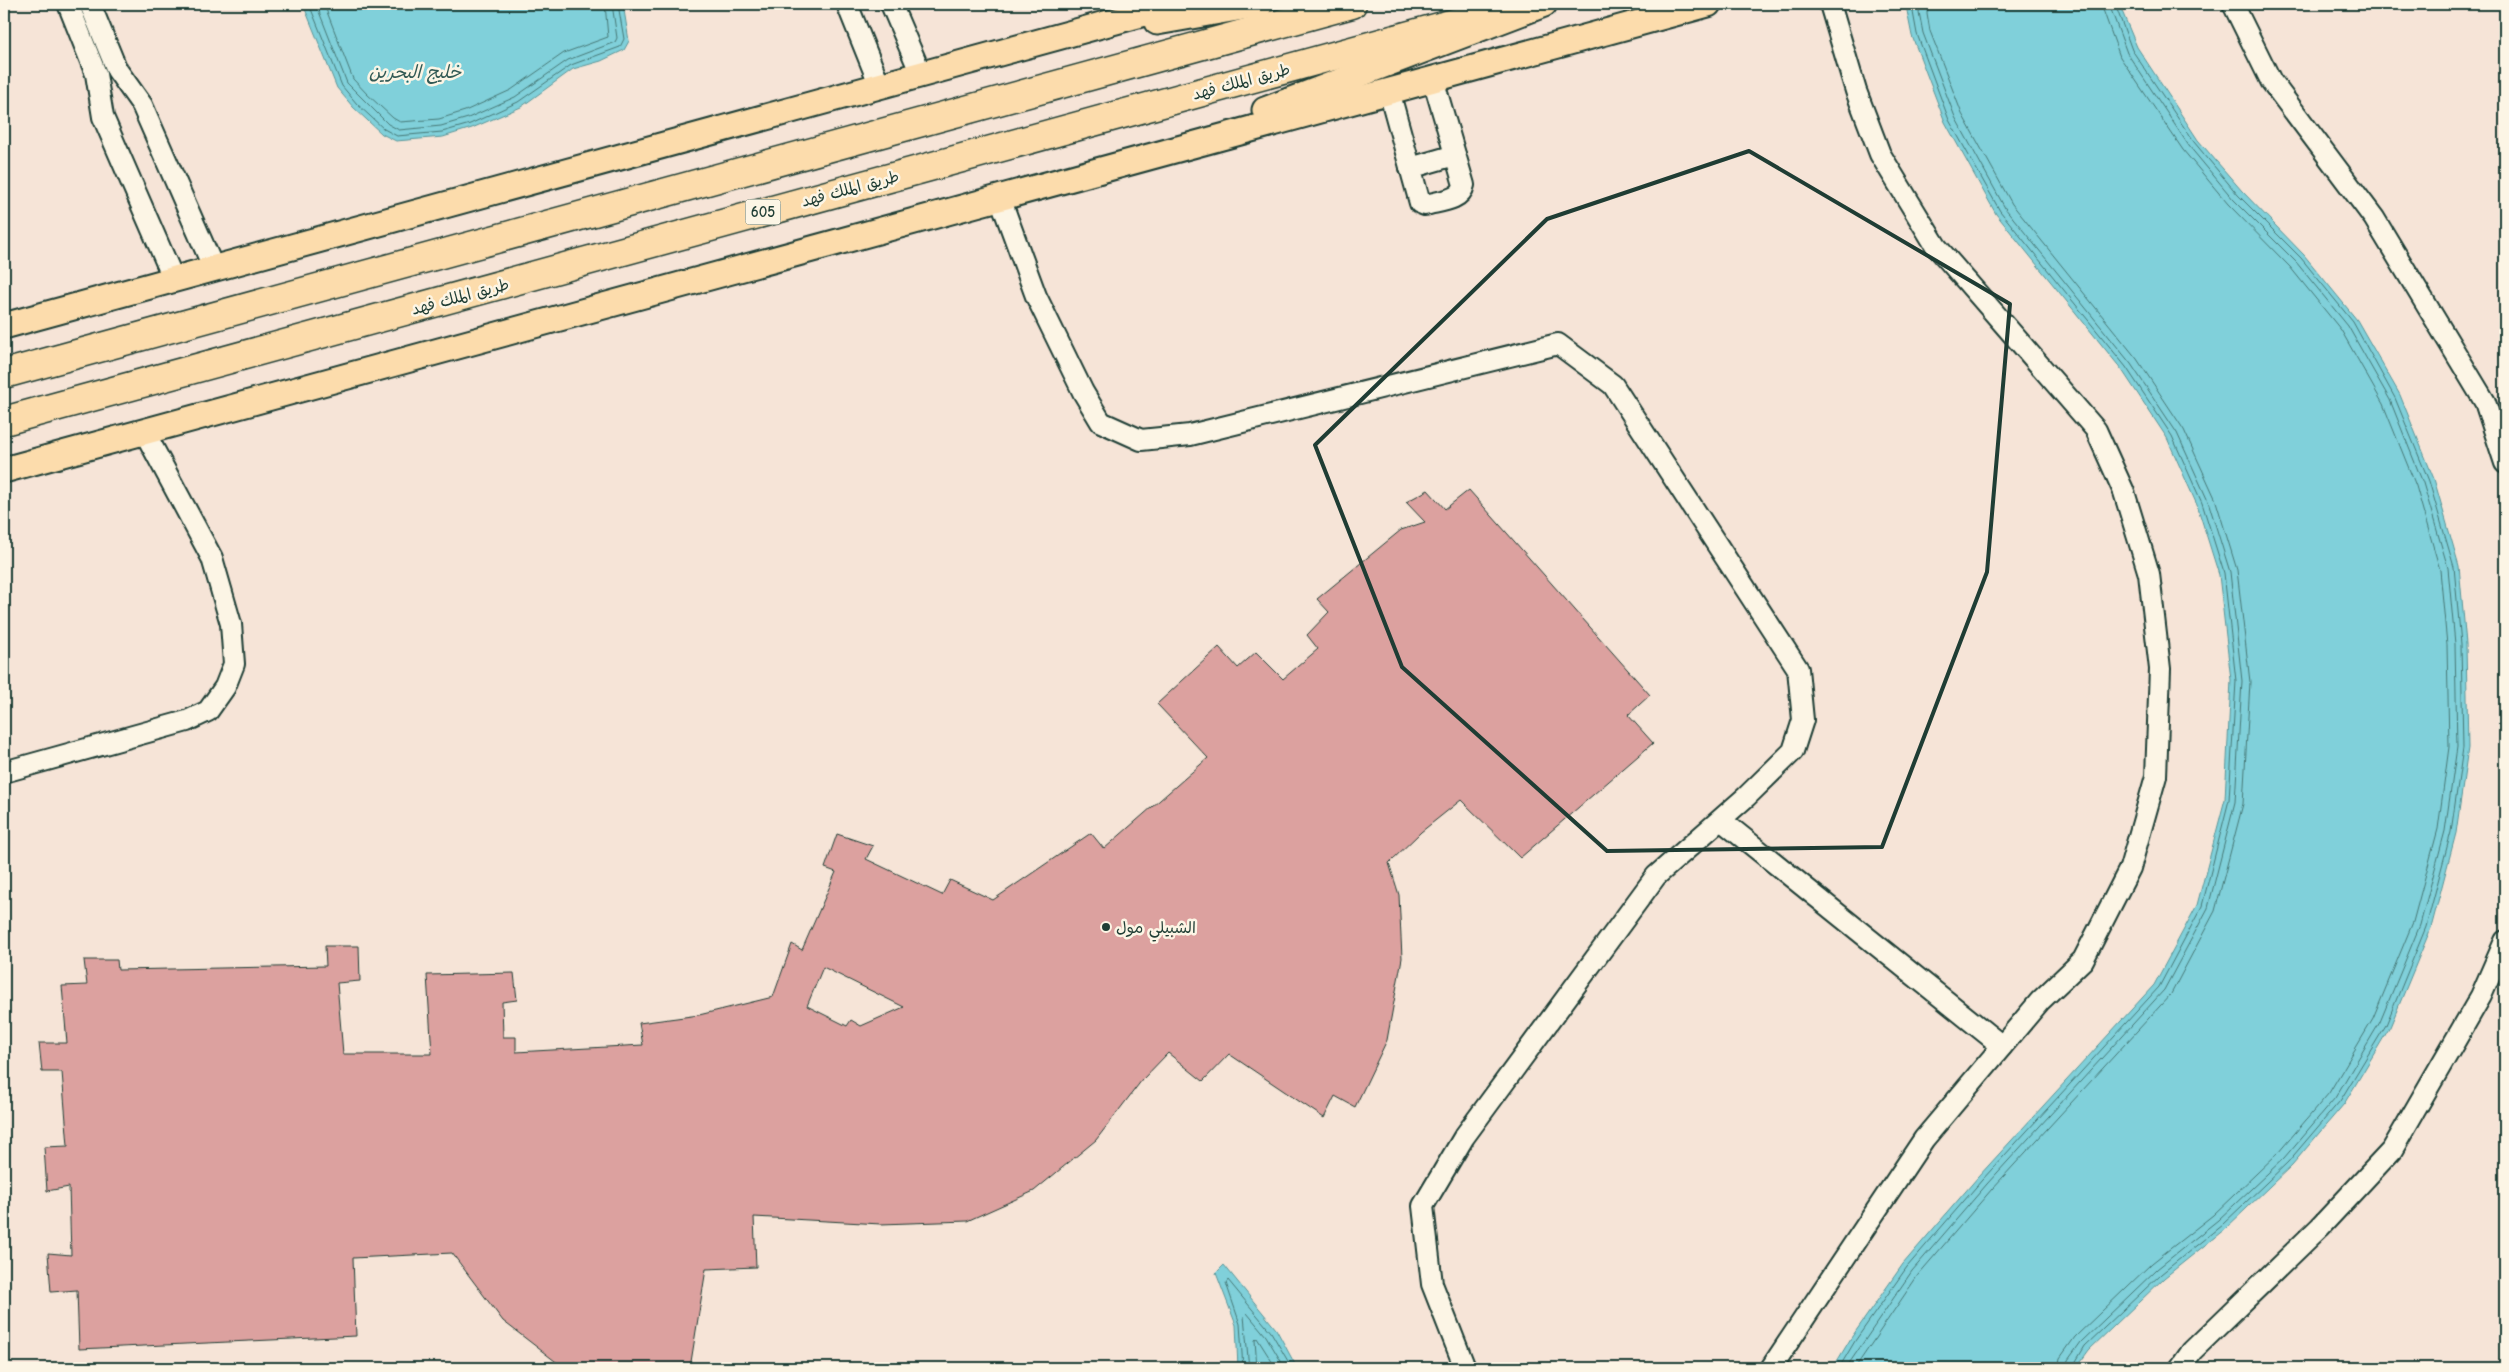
<svg xmlns="http://www.w3.org/2000/svg" width="2509" height="1372" viewBox="0 0 2509 1372" font-family="'Comic Neue','Playpen Sans Arabic',sans-serif">
	<style>
		.water { fill: #80d0da; stroke: #599598 }
		.lines { fill: none; stroke-linecap: round; stroke-linejoin: round }
		.shore { stroke: #467876; stroke-width: 1 }
		.building { fill: #dca19f; stroke: #1f3d34; fill-rule: evenodd }
		.minor-casing { stroke: #1f3d34; stroke-width: 24 }
		.major-casing { stroke: #1f3d34; stroke-width: 29 }
		.highway-casing { stroke: #1f3d34; stroke-width: 31 }
		.minor { stroke: #fcf5e5; stroke-width: 20 }
		.major { stroke: #fcdcac; stroke-width: 25 }
		.highway { stroke: #fcdcac; stroke-width: 28 }
		.marked { fill: none; stroke: #1f3d34; stroke-width: 4; stroke-linejoin: round }
		.poi-dot { fill: #1f3d34; stroke: #fcf5e5; stroke-width: 2 }
		.labels { text-anchor: middle; stroke-width: 5; stroke-linejoin: round; paint-order: stroke }
		.shield { fill: #fcf5e5; stroke: #617469; stroke-width: 1 }
		.shield-label { font-size: 15px; font-weight: bold; fill: #1f3d34 }
		.street-label { font-size: 16px; fill: #1f3d34; stroke: #fcf5e5 }
		.poi-label { font-size: 16px; fill: #1f3d34; stroke: #fcf5e5; text-anchor: start }
		.water-label { font-size: 18px; font-style: italic; fill: #325a55; stroke: #fcf5e5 }
	</style>
	<rect width="100%" height="100%" fill="#f6e4d7"/>
	<filter id="ink" filterUnits="userSpaceOnUse"><feTurbulence type="fractalNoise" baseFrequency=".02" numOctaves="2"/><feDisplacementMap in="SourceGraphic" scale="10" xChannelSelector="R" yChannelSelector="G"/><feConvolveMatrix kernelMatrix="1 2 1 2 8 2 1 2 1" color-interpolation-filters="sRGB"/></filter>
	<g filter="url(#ink)">
		<g class="water">
			<path d="M303,4H623L629,41L624,50L601,61L573,69L521,107L472,128L443,137L396,141L382,134L353,107L337,88Z"/>
			<path d="M1910,4H2119L2137,47L2198,140L2242,191L2304,255L2357,320L2400,395L2434,479L2459,566L2466,644L2468,748L2456,833L2431,928L2390,1027L2344,1104L2292,1165L2225,1229L2164,1278L2089,1350L2076,1368H1833L1851,1338L1903,1264L1978,1177L2154,985L2197,905L2225,799L2231,680L2219,575L2197,505L2167,438L2122,370L1996,214L1945,122L1912,36L1907,11Z"/>
			<path d="M1224,1265L1276,1329L1297,1368H1238L1236,1325L1216,1273Z"/>
		</g>
		<g class="lines">
			<g class="shore">
				<path d="M309,4L342,86L357,104L384,129L397,136L442,132L470,124L518,102L571,65L620,47L624,39L618,4"/>
				<path d="M316,4L347,83L388,124L399,130L441,126L468,118L515,97L568,60L615,42L617,38L612,4"/>
				<path d="M324,4L353,79L367,94L393,118L400,122L439,119L465,111L511,90L564,53L608,37L605,4"/>
				<path d="M1243,1368L1240,1324L1226,1283L1228,1280L1271,1332L1292,1368"/>
				<path d="M1249,1368L1244,1316L1247,1313L1266,1336L1285,1368"/>
				<path d="M1257,1368L1255,1340L1257,1338L1276,1368"/>
				<path d="M1839,1368L1855,1341L1907,1267L1982,1180L2159,987L2202,906L2229,800L2236,681L2224,573L2202,503L2172,436L2126,367L2000,211L1949,120L1917,34L1913,12L1915,4"/>
				<path d="M1846,1368L1912,1271L1987,1184L2164,990L2208,908L2235,802L2242,681L2230,572L2208,501L2177,433L2131,364L2005,208L1955,117L1923,33L1919,12L1921,4"/>
				<path d="M1855,1368L1918,1275L1992,1189L2171,994L2215,911L2243,804L2250,682L2237,570L2215,498L2184,430L2137,359L2012,204L1962,114L1930,31L1927,13L1928,4"/>
				<path d="M2058,1368L2060,1358L2075,1337L2152,1263L2213,1215L2278,1153L2329,1093L2373,1019L2413,922L2438,829L2449,747L2447,645L2440,570L2416,486L2383,404L2341,330L2290,267L2228,204L2183,150L2120,57L2101,4"/>
				<path d="M2066,1368L2068,1360L2081,1342L2157,1269L2218,1220L2284,1158L2335,1098L2380,1022L2420,925L2445,831L2457,747L2455,644L2448,568L2423,483L2390,400L2348,326L2296,262L2233,199L2189,146L2127,53L2109,4"/>
				<path d="M2072,1368L2085,1346L2161,1274L2222,1225L2288,1162L2340,1101L2386,1025L2426,927L2451,832L2463,748L2461,644L2454,567L2429,481L2395,398L2353,322L2301,258L2238,195L2194,142L2132,50L2115,4"/>
			</g>
		</g>
		<path class="building" d="M1428,490L1445,509L1469,490L1650,695L1628,715L1653,743L1520,858L1461,800L1421,832L1389,863L1399,895L1402,958L1387,1040L1355,1107L1335,1096L1324,1118L1229,1054L1203,1081L1168,1053L1142,1080L1096,1140L1034,1191L967,1221L881,1224L754,1217L756,1267L706,1269L690,1368H564L503,1321L452,1253L353,1258L356,1336L79,1349L77,1290L51,1292L48,1253L71,1255L69,1187L47,1191L44,1147L68,1146L62,1072H42L39,1043H67L62,986L87,985L84,960H117L118,970L326,966L325,946H359L360,981L337,983L343,1054H432L427,975L514,973L517,1000L502,1002L503,1037H516V1052L643,1045L639,1023L699,1015L773,997L792,944L802,950L836,872L825,868L837,834L873,846L866,859L942,895L950,880L993,900L1091,833L1104,849L1208,758L1157,704L1219,647L1238,668L1256,652L1283,679L1318,649L1307,635L1329,612L1317,599L1401,530L1425,522L1406,502ZM823,967L904,1007L861,1026L851,1020L847,1026L807,1006Z"/>
		<g class="lines">
			<g class="minor-casing">
				<g id="minor">
					<path d="M68,4L96,74L103,117L174,280"/>
					<path d="M90,4L117,70L142,105L214,269"/>
					<path d="M847,4L880,86"/>
					<path d="M891,4L921,74"/>
					<path d="M2233,4L2271,81L2374,218L2485,402L2505,463"/>
					<path d="M1389,91L1420,203L1425,205C1439,201 1461,201 1464,185L1433,79"/>
					<path d="M1410,168L1455,155"/>
					<path d="M1000,198L1036,296L1083,392L1101,422L1141,440L1190,435L1558,344L1613,385L1798,669L1803,720L1793,751L1746,797L1656,876L1464,1137L1423,1206L1432,1284L1465,1368"/>
					<path d="M4,772L187,721L208,711L225,687L234,664L231,624L212,558L144,431"/>
					<path d="M1721,820L2002,1046"/>
					<path d="M1771,1368L1924,1139L2040,1001L2083,960L2130,868L2156,776L2160,669L2149,574L2124,492L2096,430L1936,246L1880,154L1856,91L1830,4"/>
					<path d="M2180,1368L2192,1351L2320,1227L2392,1150L2481,996L2505,941"/>
				</g>
			</g>
			<g class="major-casing">
				<g id="major">
					<path d="M1157,22L1260,4"/>
					<path d="M1265,110L1544,4"/>
					<path d="M4,326L1178,4"/>
					<path d="M4,470L1708,4"/>
				</g>
			</g>
			<g class="highway-casing">
				<g id="highway">
					<path d="M4,374L1352,4"/>
					<path d="M4,421L1523,4"/>
				</g>
			</g>
			<use href="#minor" class="minor"/>
			<use href="#major" class="major"/>
			<use href="#highway" class="highway"/>
		</g>
	</g>
	<path class="marked" d="M1749,151L2010,304L1987,572L1882,847L1607,851L1402,667L1315,445L1547,219Z"/>
	<circle class="poi-dot" cx="1106" cy="927" r="5"/>
	<g class="labels">
		<rect class="shield" x="745.5" y="199.5" width="35" height="25" rx="4"/>
		<g class="shield-label">
			<text x="763" y="217">605</text>
		</g>
		<g class="street-label">
			<text transform="translate(1241 81) rotate(-15)" y="6">طريق الملك فهد</text>
			<text transform="translate(850 188) rotate(-15)" y="6">طريق الملك فهد</text>
			<text transform="translate(460 296) rotate(-15)" y="6">طريق الملك فهد</text>
		</g>
		<g class="poi-label">
			<text x="1116" y="933">الشبيلي مول</text>
		</g>
		<g class="water-label">
			<text x="415" y="78">خليج البحرين</text>
		</g>
	</g>
	<rect width="2509" height="1372" fill="none" stroke="#fcf5e5" stroke-width="20"/>
	<rect x="10" y="10" width="2489" height="1352" fill="none" stroke="#1f3d34" stroke-width="2" filter="url(#ink)"/>
</svg>
